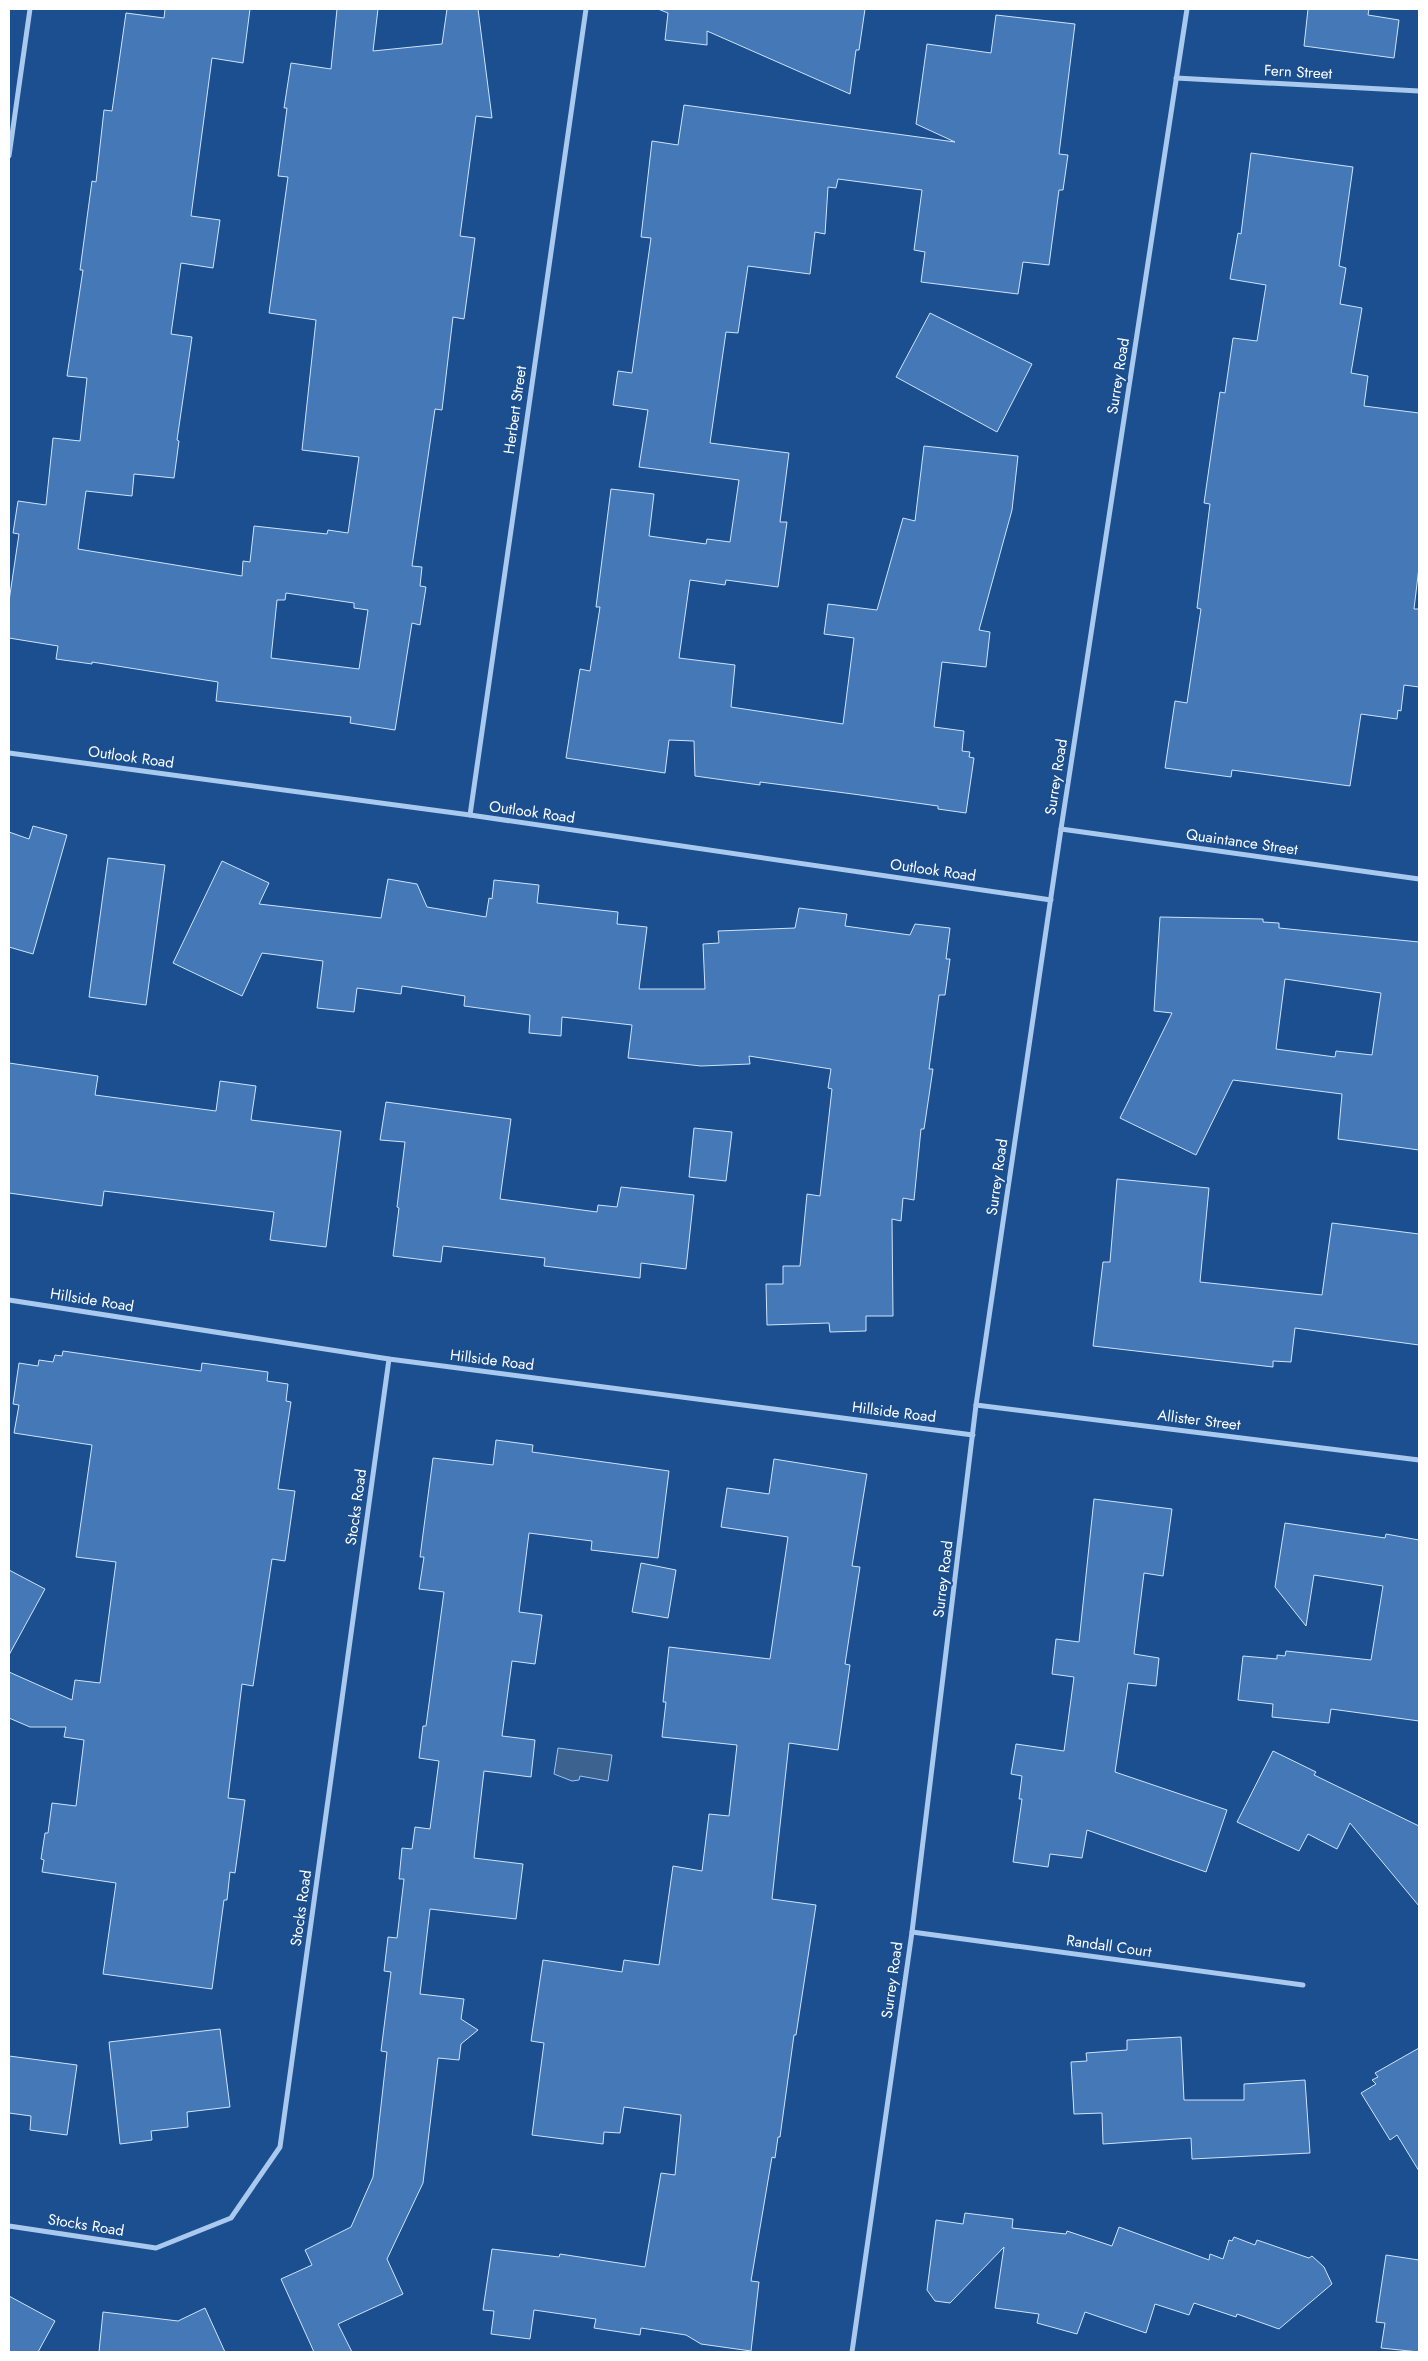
<svg xmlns="http://www.w3.org/2000/svg" width="1428" height="2361" viewBox="0 0 1428 2361" font-family="Jost,sans-serif">
	<style>
		.water { fill: #3c6290; stroke: #9cc4f0 }
		.building { fill: #4478b7; stroke: #cfe3fa; fill-rule: evenodd }
		.lines { fill: none; stroke-linecap: round; stroke-linejoin: round }
		.minor { stroke: #a9c9ee; stroke-width: 5 }
		.labels { text-anchor: middle; stroke-width: 4.5; stroke-linejoin: round; paint-order: stroke }
		.street-label { font-size: 15px; fill: #fff; stroke: #1b4f8f }
	</style>
	<rect width="100%" height="100%" fill="#1b4f8f"/>
	<path class="water" d="M558,1748L612,1755L608,1781L580,1776L579,1780L572,1781L554,1774Z"/>
	<g class="building">
		<path d="M165,9H250L243,63L212,58L191,216L220,220L213,268L181,263L171,334L192,337L177,440L179,441L174,478L134,474L132,496L86,491L78,549L242,576L243,561L250,562L254,526L327,534L328,530L348,533L359,457L302,450L316,320L269,313L288,177L278,176L287,108H284L291,63L331,69L337,9H378L373,51L442,44L447,9H478L492,118L476,116L460,236L475,238L464,319L453,317L442,410L435,409L412,566L422,567L420,586L426,587L420,625L412,623L395,730L350,723L351,717L216,701L218,682L92,662V664L56,659L58,646L9,638V601L19,534L13,533L18,501L46,505L53,438L80,441L87,378L67,376L83,270H80L92,181L96,182L104,110L112,111L126,13L164,18ZM286,593L354,603V608L368,610L359,669L271,658L277,600H285Z"/>
		<path d="M658,9H865L859,50H856L850,94L707,31V45L665,40L668,13Z"/>
		<path d="M1308,9H1369L1368,15L1399,20L1394,58L1304,46Z"/>
		<path d="M996,15L1075,24L1059,154L1068,155L1063,190H1059L1049,265L1023,262L1018,294L921,282L925,252L914,250L922,190L838,179L836,188L828,187L825,234L815,232L810,274L748,266L738,333L726,332L710,443L789,453L780,522H787L778,587L726,580L725,585L690,580L679,658L735,665L731,707L843,724L854,638L824,634L828,604L877,610L903,518L915,521L924,446L1018,456L1012,510L979,630L990,632L986,667L942,662L934,727L964,731L962,751L970,752L969,757L974,758L966,813L938,809V806L853,794L760,782V785L695,776L694,741L669,740L665,773L566,758L580,669L590,671L600,607H596L611,489L654,494L649,536L706,544L707,539L730,542L739,480L639,467L648,410L613,405L618,371L632,373L651,238L641,237L652,141L678,145L684,105L955,142L916,124L927,44L991,53Z"/>
		<path d="M1251,153L1353,167L1339,266L1346,268L1340,304L1362,308L1351,373L1368,376L1364,406L1419,413V567L1414,609H1419V687L1404,685L1401,711L1398,710L1397,719L1361,714L1350,786L1232,770L1231,777L1165,768L1175,701L1187,703L1201,609L1197,608L1210,504L1204,503L1220,392L1225,393L1233,338L1257,341L1266,285L1230,279L1238,233L1241,234Z"/>
		<path d="M930,313L1032,364L997,432L896,377Z"/>
		<path d="M33,826L67,835L33,954L9,947V832L29,839Z"/>
		<path d="M108,858L165,865L146,1005L89,997Z"/>
		<path d="M222,861L269,883L259,904L381,918L388,879L417,884L427,907L486,917L489,898L492,899L494,880L539,885L537,903L618,912L617,924L647,927L639,989H705L703,944L719,943L718,931L795,928L799,908L847,914L845,926L910,935L915,924L950,928L946,959H950L945,995H939L929,1069H933L924,1129H921L914,1200L903,1198L901,1221L892,1219L893,1316H866V1331L830,1332L829,1323L767,1325L766,1284H783V1266H800L807,1194L820,1196L832,1089L828,1088L831,1069L749,1056L750,1064L701,1066L628,1058L632,1025L562,1017L561,1036L529,1033L530,1015L464,1006L465,996L402,986L401,994L357,988L354,1012L317,1008L323,961L262,953L242,996L173,963Z"/>
		<path d="M1160,917L1263,919V922L1279,923V928L1419,942V1150L1338,1139L1342,1094L1233,1080L1196,1155L1120,1118L1172,1013L1154,1011ZM1285,979L1381,993L1372,1055L1336,1051L1335,1057L1276,1049Z"/>
		<path d="M9,1063L98,1076L95,1095L216,1111L220,1081L256,1086L251,1120L341,1131L326,1247L270,1240L274,1212L104,1191L102,1206L9,1193Z"/>
		<path d="M386,1102L511,1119L500,1199L597,1212L598,1205L617,1207L621,1187L694,1195L686,1269L641,1263L640,1278L544,1266L545,1258L443,1246L441,1262L393,1256L399,1208L397,1207L405,1142L380,1140Z"/>
		<path d="M694,1128L732,1132L726,1181L689,1177Z"/>
		<path d="M1117,1179L1209,1188L1200,1282L1322,1295L1332,1223L1419,1234V1345L1295,1328L1291,1362L1273,1361V1367L1093,1346L1103,1262H1110Z"/>
		<path d="M63,1351L201,1371L202,1363L268,1372L267,1381L288,1384L286,1401L291,1402L278,1489L295,1491L285,1561L272,1559L253,1686L242,1684L228,1798L245,1800L235,1873L230,1872L227,1900H224L212,1989L103,1974L116,1883L42,1872L44,1860L41,1859L45,1833H48L52,1803L76,1806L84,1740L64,1737L66,1727H30L9,1718V1672L72,1700L75,1680L100,1683L116,1562L76,1557L92,1445L14,1433L19,1405L13,1404L19,1363L38,1366L39,1360L53,1362L55,1355L62,1356Z"/>
		<path d="M496,1440L533,1445L532,1452L669,1471L658,1558L591,1550L592,1541L529,1533L519,1612L542,1615L535,1664L512,1661L502,1736L535,1740L531,1777L484,1771L474,1858L523,1864L516,1919L430,1909L420,1994L464,1999L461,2019L478,2030L461,2044L459,2060L438,2058L423,2183L387,2259L403,2294L338,2324L352,2352H314L281,2279L312,2265L305,2250L351,2227L373,2177L387,2052L381,2051L391,1972L384,1971L388,1937L397,1938L404,1879H399L402,1848L412,1849L415,1827L430,1829L439,1761L419,1758L423,1726H426L444,1592L419,1589L424,1557H420L433,1458L493,1465Z"/>
		<path d="M774,1459L867,1474L852,1566L860,1567L845,1664L850,1665L838,1750L789,1743L772,1899L816,1905L796,2035H794L780,2137H778L775,2158L772,2157L751,2281L759,2282L751,2351L701,2344L686,2335L641,2328L640,2335L594,2328L596,2319L534,2310L530,2339L491,2334L494,2311L483,2310L492,2249L559,2257L560,2254L645,2267L661,2173L675,2175L681,2115L624,2107L620,2133L604,2132L603,2144L532,2135L544,2043L531,2041L543,1960L622,1972L624,1960L659,1965L673,1866L702,1871L709,1814L729,1816L737,1745L662,1737L666,1702H663L669,1647L770,1659L788,1537L721,1527L727,1488L769,1494Z"/>
		<path d="M1094,1499L1172,1509L1163,1576L1144,1573L1134,1654L1159,1658L1156,1686L1128,1683L1115,1772L1227,1810L1206,1872L1087,1830L1082,1858L1050,1854L1048,1867L1013,1862L1022,1799H1019L1022,1776L1011,1774L1016,1744L1064,1751L1074,1677L1052,1674L1056,1639L1079,1642Z"/>
		<path d="M1285,1523L1385,1538L1386,1534L1419,1540V1721L1331,1709L1329,1723L1272,1717L1273,1704L1238,1700L1243,1656L1277,1659V1655L1285,1656L1286,1651L1371,1660L1383,1586L1314,1575L1306,1626L1275,1587Z"/>
		<path d="M641,1563L676,1570L668,1618L632,1612Z"/>
		<path d="M9,1570L45,1589L9,1655Z"/>
		<path d="M1273,1751L1316,1772L1314,1775L1419,1826V1906L1350,1823L1337,1849L1308,1834L1299,1851L1237,1822Z"/>
		<path d="M220,2029L230,2107L187,2112L188,2127L151,2131L152,2140L120,2144L109,2042Z"/>
		<path d="M1181,2037L1184,2100H1244V2084L1305,2080L1310,2153L1192,2159L1191,2138L1103,2144L1102,2113L1074,2114L1071,2062L1087,2061L1086,2053L1127,2050V2040Z"/>
		<path d="M1419,2048V2171L1397,2135L1390,2140L1361,2093L1376,2084L1372,2080L1378,2077L1375,2073Z"/>
		<path d="M9,2056L77,2065L67,2135L30,2130L31,2116L9,2113Z"/>
		<path d="M965,2213L1013,2219L1012,2228L1066,2234L1067,2231L1112,2246L1119,2227L1209,2260L1210,2254L1223,2259L1229,2240L1232,2241L1234,2237L1255,2245L1257,2240L1309,2258L1312,2256L1324,2267L1332,2284L1279,2329L1237,2314L1236,2317L1194,2303L1189,2315L1155,2304L1146,2333L1085,2312L1077,2334L1037,2323L1039,2314L995,2308L1004,2247L950,2303L935,2301L927,2290L936,2220L963,2224Z"/>
		<path d="M1386,2255L1419,2260V2352L1381,2348L1385,2323L1376,2322Z"/>
		<path d="M9,2296L55,2321L38,2352H9Z"/>
		<path d="M205,2308L225,2352H99L103,2312L178,2321Z"/>
	</g>
	<g class="lines">
		<g class="minor">
			<path d="M1176,78L1419,91"/>
			<path d="M9,156L30,9"/>
			<path d="M9,753L470,815L1051,900"/>
			<path d="M470,815L586,9"/>
			<path d="M1061,829L1419,879"/>
			<path d="M9,1300L389,1359L973,1435"/>
			<path d="M976,1405L1419,1460"/>
			<path d="M912,1932L1303,1985"/>
			<path d="M9,2226L156,2248L231,2218L280,2147L389,1359"/>
			<path d="M852,2352L912,1932L976,1405L1061,829L1187,9"/>
		</g>
	</g>
	<g class="labels">
		<g class="street-label">
			<text transform="translate(1298 72) rotate(3)" y="5">Fern Street</text>
			<text transform="translate(1118 376) rotate(-81)" y="5">Surrey Road</text>
			<text transform="translate(515 410) rotate(-82)" y="5">Herbert Street</text>
			<text transform="translate(131 757) rotate(8)" y="5">Outlook Road</text>
			<text transform="translate(1056 777) rotate(-81)" y="5">Surrey Road</text>
			<text transform="translate(532 812) rotate(8)" y="5">Outlook Road</text>
			<text transform="translate(1242 842) rotate(8)" y="5">Quaintance Street</text>
			<text transform="translate(933 870) rotate(8)" y="5">Outlook Road</text>
			<text transform="translate(997 1177) rotate(-82)" y="5">Surrey Road</text>
			<text transform="translate(92 1300) rotate(9)" y="5">Hillside Road</text>
			<text transform="translate(492 1360) rotate(7)" y="5">Hillside Road</text>
			<text transform="translate(894 1412) rotate(7)" y="5">Hillside Road</text>
			<text transform="translate(1199 1420) rotate(7)" y="5">Allister Street</text>
			<text transform="translate(356 1507) rotate(-82)" y="5">Stocks Road</text>
			<text transform="translate(943 1579) rotate(-83)" y="5">Surrey Road</text>
			<text transform="translate(301 1908) rotate(-82)" y="5">Stocks Road</text>
			<text transform="translate(1109 1946) rotate(8)" y="5">Randall Court</text>
			<text transform="translate(892 1980) rotate(-82)" y="5">Surrey Road</text>
			<text transform="translate(86 2225) rotate(9)" y="5">Stocks Road</text>
		</g>
	</g>
	<rect width="1428" height="2361" fill="none" stroke="#ffffff" stroke-width="20"/>
</svg>
